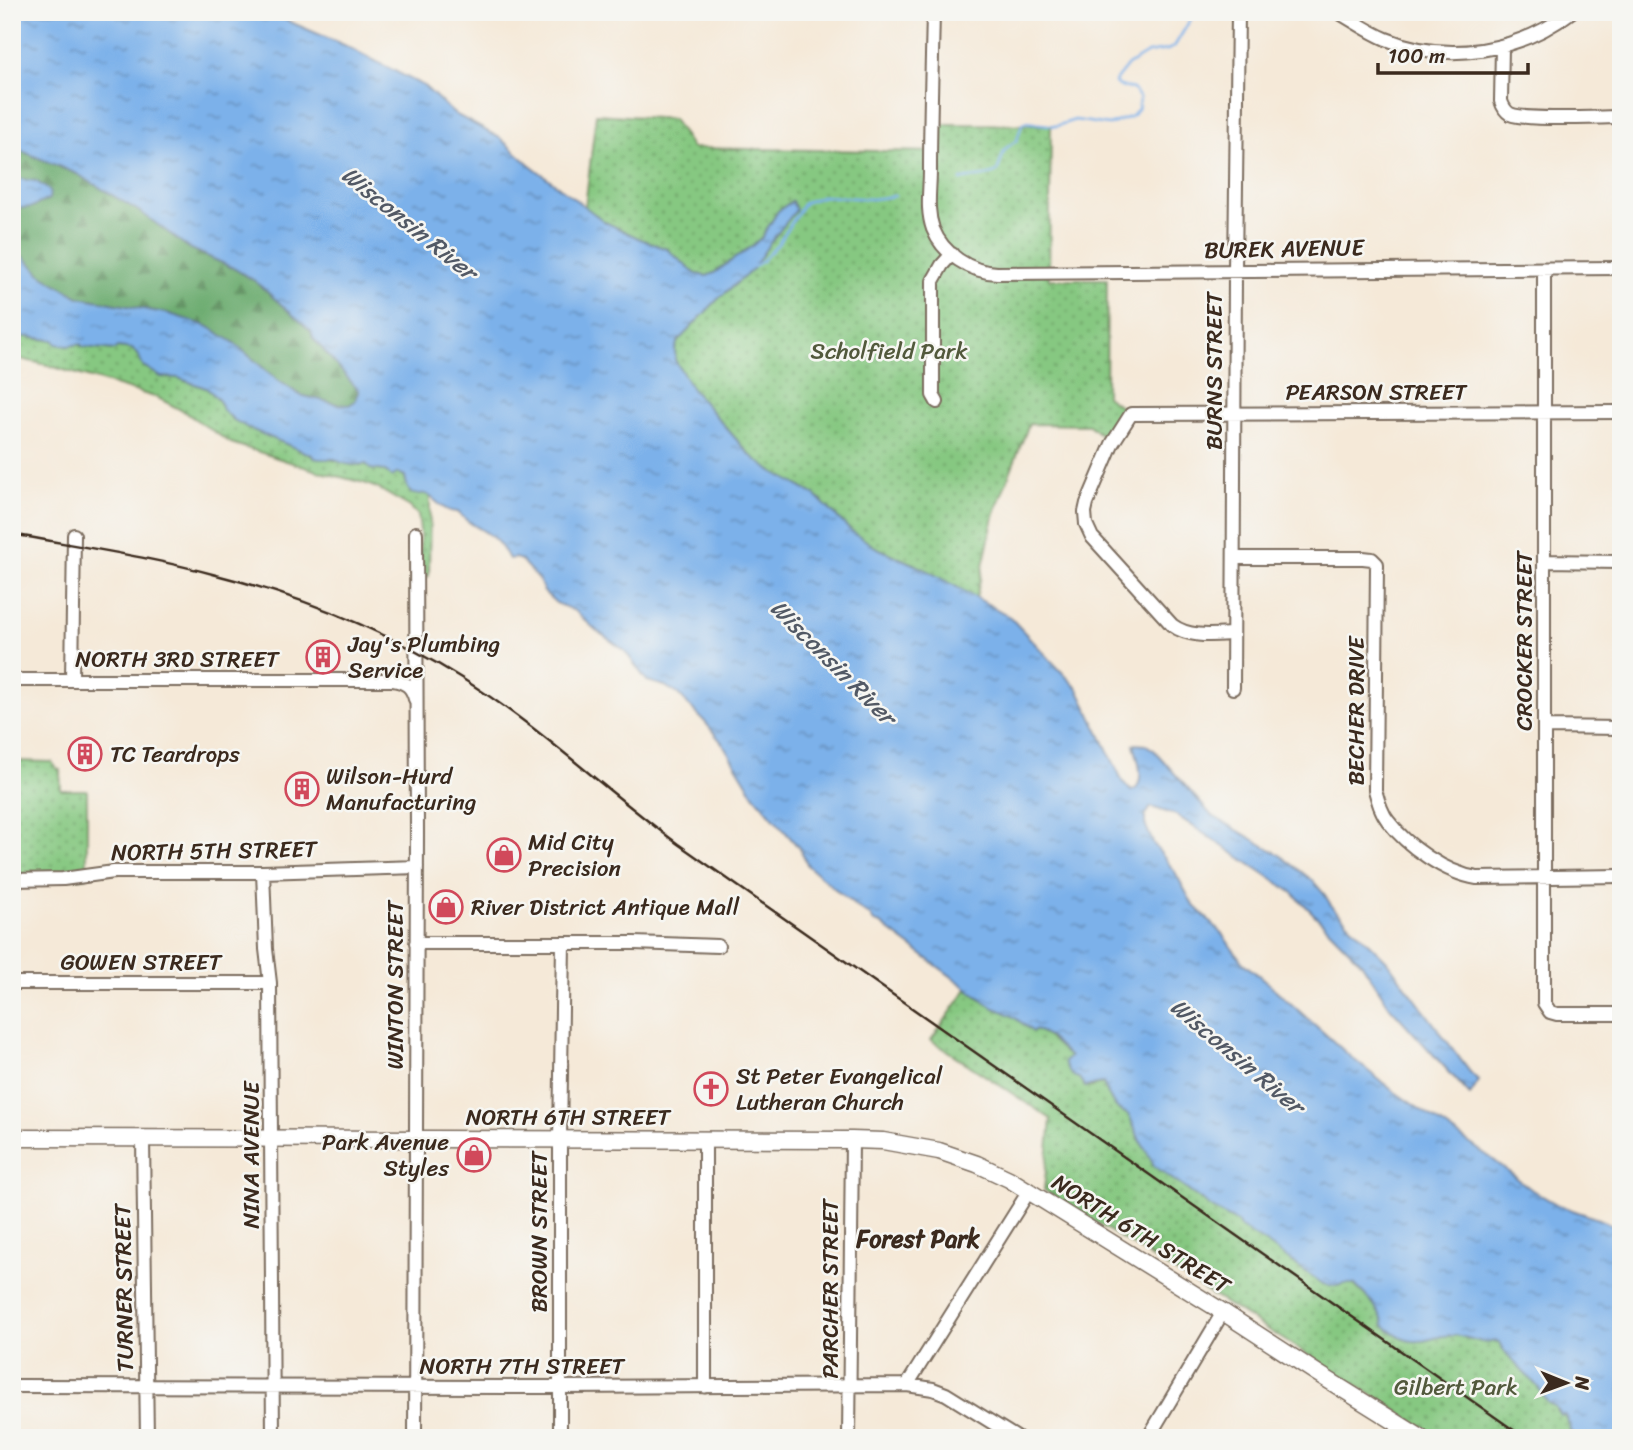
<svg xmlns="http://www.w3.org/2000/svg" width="1633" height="1450" viewBox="0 0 1633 1450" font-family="Sriracha,sans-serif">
  <defs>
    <pattern id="forest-firs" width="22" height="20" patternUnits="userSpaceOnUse" patternTransform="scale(1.75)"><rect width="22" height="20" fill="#6cac6f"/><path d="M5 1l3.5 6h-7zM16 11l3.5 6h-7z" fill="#5a8c5b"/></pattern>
    <pattern id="park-dots" width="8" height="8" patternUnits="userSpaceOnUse" patternTransform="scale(1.75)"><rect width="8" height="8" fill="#86c881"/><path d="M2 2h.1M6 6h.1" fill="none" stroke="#6fa369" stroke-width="1.8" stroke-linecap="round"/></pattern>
    <pattern id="water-ripples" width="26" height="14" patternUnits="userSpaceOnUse" patternTransform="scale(1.75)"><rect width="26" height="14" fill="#7cb1ea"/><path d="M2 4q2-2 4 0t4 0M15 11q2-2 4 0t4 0" fill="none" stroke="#6790bd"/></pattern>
  </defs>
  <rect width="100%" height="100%" fill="#f6f6f2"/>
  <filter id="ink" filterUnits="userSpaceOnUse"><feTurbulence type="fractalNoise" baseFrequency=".0143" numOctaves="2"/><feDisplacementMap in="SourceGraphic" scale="14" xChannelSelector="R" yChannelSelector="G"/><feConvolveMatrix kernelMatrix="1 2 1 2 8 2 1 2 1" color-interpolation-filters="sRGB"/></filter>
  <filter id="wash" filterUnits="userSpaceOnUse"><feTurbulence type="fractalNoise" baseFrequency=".00686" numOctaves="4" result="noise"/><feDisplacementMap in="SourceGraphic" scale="28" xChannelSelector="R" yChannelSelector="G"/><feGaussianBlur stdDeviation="1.57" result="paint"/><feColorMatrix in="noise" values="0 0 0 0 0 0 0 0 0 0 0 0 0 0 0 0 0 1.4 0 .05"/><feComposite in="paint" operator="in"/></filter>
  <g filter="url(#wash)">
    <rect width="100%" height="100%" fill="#f5e9d8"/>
    <path fill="url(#forest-firs)" stroke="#546b46" stroke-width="2" d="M12 147 77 174 142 213 189 248 233 268 255 281 311 331 313 338 357 387 359 391 355 401 349 406 337 404 300 395 276 379 233 342 170 314 79 297 43 276 23 256 12 255V209L32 207 49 199 36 181 12 178Z"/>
    <path fill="url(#park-dots)" stroke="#607950" stroke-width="2" d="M596 114 673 119 692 148 941 152 942 124 1051 125 1049 279H1107L1106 396 1131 414 1112 444 1089 425 1029 424 995 512 976 598 926 570 875 547 849 529 815 495 768 469 750 455 692 389 675 360V349L678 341 718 299 753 269 792 201 778 211 762 237 752 246 714 273 707 276 696 274 667 249 638 238 605 222 585 207Z
      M12 331 38 339 54 340 68 346 80 344 84 347 115 350 118 347 132 349 161 377 178 378 206 388 212 393 220 402 224 410 233 420 319 459C337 457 348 468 366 464L377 470 385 471 390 475 397 473 405 476 406 482 415 494 423 493 430 496 429 576 420 577V531L418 515 410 507 377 488 364 483 317 471 231 443 183 411 158 398 47 365 12 357Z
      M12 761 52 762 57 769 60 770 61 790H87V877L12 880Z
      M967 989 994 1008 1005 1011 1019 1020 1029 1029 1033 1031H1039L1049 1038 1070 1057 1079 1078 1085 1087H1093L1103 1083 1112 1102 1118 1109 1129 1115 1140 1141 1146 1150 1154 1166 1221 1214 1237 1222 1241 1228 1266 1243 1323 1284 1336 1286 1343 1284H1353L1372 1302 1383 1320 1384 1325C1400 1339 1409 1345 1431 1339 1439 1337 1445 1334 1453 1336L1456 1335 1486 1343 1495 1341 1499 1342 1506 1354 1537 1386 1548 1403 1555 1406 1557 1411 1563 1413 1570 1426 1574 1438H1441L1044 1190 1051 1119 931 1040Z"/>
    <path fill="url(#water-ripples)" stroke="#5c6e84" stroke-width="2" d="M12 12H267L344 45 424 86 453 113 500 138 529 164 605 222 638 238 667 249 696 274 707 276 714 273 752 246 762 237 778 211 792 201 796 210 769 244 753 269 718 299 678 341 675 349V360L692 389 750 455 768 469 815 495 849 529 875 547 926 570 1009 616 1078 689 1123 782 1131 791 1136 789C1145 776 1137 758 1134 744L1146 745 1154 750 1211 815 1280 855 1313 881 1325 895 1332 907 1387 961 1470 1072 1479 1081 1470 1095 1390 1007 1361 962 1293 893 1176 815 1151 807 1145 816V824L1153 843 1175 872 1193 905 1219 930 1243 963 1261 977 1352 1058 1392 1090 1491 1158 1532 1190 1558 1205 1598 1219 1621 1229V1438H1574L1569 1428 1570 1426 1564 1414 1560 1415 1555 1406 1548 1403 1537 1386 1506 1354 1499 1342 1495 1341 1486 1343 1456 1335 1453 1336C1446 1334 1439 1337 1431 1339 1409 1345 1400 1339 1384 1325L1383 1320 1372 1302 1354 1284H1343L1336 1286 1323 1284 1266 1243 1241 1228 1237 1222 1221 1214 1154 1166 1146 1150 1140 1141 1129 1115 1118 1109 1112 1102 1103 1083 1085 1087 1079 1078C1070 1076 1068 1071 1064 1062L1070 1057C1062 1050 1048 1033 1038 1031 1029 1029 1036 1035 1028 1028 1017 1019 1008 1012 994 1008L890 931 881 924 874 922 870 916 854 905 808 866 800 849 754 795 723 744 706 723 678 694 665 686 647 681 624 650 597 631 575 611 556 603 544 592 539 580 521 560 515 558 509 559C504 550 499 542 491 536 478 526 469 525 458 512 446 513 438 502 428 495 422 491 417 497 411 493 407 489 406 481 405 476L398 473 392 477 385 471 370 469 366 464C355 465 344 466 335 459H319L314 458 312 455 248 428 234 420 223 410 220 402 212 393 206 388 178 378 161 377 142 365 139 356 132 349 118 347 115 350 84 347 80 344 68 346 56 344 54 340C41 339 30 337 17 336L12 331 13 254 23 256 43 276 79 297 170 314 207 326 233 342 276 379 300 395 337 404 349 405 355 401 359 391 313 338 311 331 255 281 233 268 189 248 142 213 77 174 12 147Z
      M12 178 36 181 50 191 49 199 32 207 12 209Z"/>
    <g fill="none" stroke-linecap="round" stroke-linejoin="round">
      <path stroke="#7cb1ea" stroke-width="2.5" d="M961 180C973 176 987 178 997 172L1005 149 1017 140 1022 124 1026 122 1056 126 1075 120 1109 125 1132 116 1138 109 1140 98 1133 89 1119 86 1115 83 1116 80 1128 65 1148 53 1167 50 1174 47 1195 12
        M754 267 762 261 778 244 804 203 823 196 872 199 895 196"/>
    </g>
  </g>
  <g filter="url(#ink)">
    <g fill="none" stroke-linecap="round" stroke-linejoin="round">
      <defs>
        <path id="minor" d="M933 12C932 65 930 117 930 170 930 191 926 209 933 229 943 254 970 272 997 273L1621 268
          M1338 12C1354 21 1369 32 1386 39 1447 64 1519 52 1571 12
          M1502 47 1501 101C1503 107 1505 111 1510 114 1525 121 1600 117 1621 117
          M1544 269V1003L1550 1012 1557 1014H1621
          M937 402 933 395V281L942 265 952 254
          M1234 558H1363L1372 559 1377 564 1375 790C1378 801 1381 812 1388 821 1407 846 1445 873 1477 878L1621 876
          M1544 561 1621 562
          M1233 634C1213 635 1189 638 1172 625L1092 537 1086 524 1085 512 1087 503 1112 444 1131 414 1621 412
          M72 679 74 535
          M12 680H393C406 682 412 687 415 699
          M1233 688 1235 271 1238 12
          M1545 727 1621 728
          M263 872 266 949 270 983 273 1438
          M12 880 63 879 114 872H263L417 867
          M416 943H634L718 946
          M12 983H270
          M143 1139 147 1438
          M705 1139V1387
          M907 1385 1029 1191
          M12 1386 560 1387 907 1385 933 1389 946 1394 1017 1438
          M415 1438 417 832 416 533
          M560 1438V1140L563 943
          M849 1438 852 1140
          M1148 1438 1223 1312
          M1393 1438 1401 1424"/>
        <path id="major" d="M12 1138 852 1140 883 1141 939 1151 977 1164 1009 1179 1223 1312 1317 1373 1421 1438"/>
      </defs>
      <use href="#minor" stroke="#7c6d5f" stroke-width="16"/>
      <use href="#major" stroke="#7c6d5f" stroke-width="19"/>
      <use href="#minor" stroke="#fff" stroke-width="12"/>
      <use href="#major" stroke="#fff" stroke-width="16"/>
      <path stroke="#3b2a1e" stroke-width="2.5" d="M12 534C82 547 152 557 220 576 306 598 388 632 463 679 540 727 605 790 678 844L1525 1438"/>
    </g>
  </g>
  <defs>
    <symbol id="building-ring" viewBox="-11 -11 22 22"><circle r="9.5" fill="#f6f6f2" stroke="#d1495b" stroke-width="1.5"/><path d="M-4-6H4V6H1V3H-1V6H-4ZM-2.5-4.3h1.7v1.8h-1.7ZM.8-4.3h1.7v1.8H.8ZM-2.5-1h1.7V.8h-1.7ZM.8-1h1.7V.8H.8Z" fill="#d1495b"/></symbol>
    <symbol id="shop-ring" viewBox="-11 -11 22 22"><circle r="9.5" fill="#f6f6f2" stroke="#d1495b" stroke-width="1.5"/><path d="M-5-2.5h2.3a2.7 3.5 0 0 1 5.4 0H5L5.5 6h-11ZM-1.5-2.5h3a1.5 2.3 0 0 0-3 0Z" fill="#d1495b"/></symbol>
    <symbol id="church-ring" viewBox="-11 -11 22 22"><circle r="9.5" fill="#f6f6f2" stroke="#d1495b" stroke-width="1.5"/><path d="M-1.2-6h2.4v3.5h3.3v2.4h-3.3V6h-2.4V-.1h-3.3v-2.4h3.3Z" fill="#d1495b"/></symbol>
  </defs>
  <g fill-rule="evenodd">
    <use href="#building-ring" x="304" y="638" width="38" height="38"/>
    <use href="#building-ring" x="66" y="735" width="38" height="38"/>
    <use href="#building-ring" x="283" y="770" width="38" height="38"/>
    <use href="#shop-ring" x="485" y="836" width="38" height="38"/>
    <use href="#shop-ring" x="427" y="888" width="38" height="38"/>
    <use href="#church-ring" x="692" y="1070" width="38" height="38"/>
    <use href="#shop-ring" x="455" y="1136" width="38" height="38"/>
  </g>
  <g text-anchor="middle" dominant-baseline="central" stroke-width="5" stroke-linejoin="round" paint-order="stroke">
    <g font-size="23" fill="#3b2a1e" stroke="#f6f6f2">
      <text transform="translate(1284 249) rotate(-1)">BUREK AVENUE</text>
      <text transform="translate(1214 371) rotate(-90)">BURNS STREET</text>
      <text x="1376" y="392">PEARSON STREET</text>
      <text transform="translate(1524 641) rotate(-90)">CROCKER STREET</text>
      <text x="177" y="659">NORTH 3RD STREET</text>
      <text transform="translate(1356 711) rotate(-90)">BECHER DRIVE</text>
      <text transform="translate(214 851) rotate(-1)">NORTH 5TH STREET</text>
      <text x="141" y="962">GOWEN STREET</text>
      <text transform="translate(395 985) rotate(-90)">WINTON STREET</text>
      <text x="568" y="1117">NORTH 6TH STREET</text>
      <text transform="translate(251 1155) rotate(-90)">NINA AVENUE</text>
      <text transform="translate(539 1232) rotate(-90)">BROWN STREET</text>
      <text transform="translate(1141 1234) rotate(32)">NORTH 6TH STREET</text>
      <text transform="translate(124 1288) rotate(-91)">TURNER STREET</text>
      <text transform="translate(830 1289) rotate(-90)">PARCHER STREET</text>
      <text x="522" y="1366">NORTH 7TH STREET</text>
    </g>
    <g font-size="23" fill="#52593c" stroke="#f6f6f2">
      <text x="889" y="351">Scholfield Park</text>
      <text x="1456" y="1387">Gilbert Park</text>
    </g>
    <g font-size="23" fill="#3b2a1e" stroke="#f6f6f2" text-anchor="start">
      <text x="348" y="644">Jay's Plumbing<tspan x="348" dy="26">Service</tspan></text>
      <text x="110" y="754">TC Teardrops</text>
      <text x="326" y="776">Wilson-Hurd<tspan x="326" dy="26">Manufacturing</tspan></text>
      <text x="528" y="842">Mid City<tspan x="528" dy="26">Precision</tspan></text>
      <text x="471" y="907">River District Antique Mall</text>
      <text x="736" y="1076">St Peter Evangelical<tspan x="736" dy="26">Lutheran Church</tspan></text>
      <text x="449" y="1142" text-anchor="end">Park Avenue<tspan x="449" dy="26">Styles</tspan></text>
    </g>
    <g font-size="24" font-style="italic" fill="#525965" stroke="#f6f6f2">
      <text transform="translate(409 223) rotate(39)">Wisconsin River</text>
      <text transform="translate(833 662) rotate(45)">Wisconsin River</text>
      <text transform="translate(1237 1056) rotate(40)">Wisconsin River</text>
    </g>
    <g font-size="24" font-weight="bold" fill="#3b2a1e" stroke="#f6f6f2">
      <text x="918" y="1239">Forest Park</text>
    </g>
  </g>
  <rect width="1633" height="1450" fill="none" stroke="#f6f6f2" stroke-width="42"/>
  <g transform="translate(1566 1383) rotate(91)" stroke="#f6f6f2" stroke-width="5" paint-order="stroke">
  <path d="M0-5L12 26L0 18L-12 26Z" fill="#3b2a1e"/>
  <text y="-10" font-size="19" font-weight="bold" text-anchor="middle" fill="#3b2a1e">N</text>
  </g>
  <path d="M1378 63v10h150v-10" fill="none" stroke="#3b2a1e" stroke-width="3.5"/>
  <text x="1388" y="63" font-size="21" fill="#3b2a1e" stroke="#f6f6f2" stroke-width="5" paint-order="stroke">100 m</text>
</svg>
